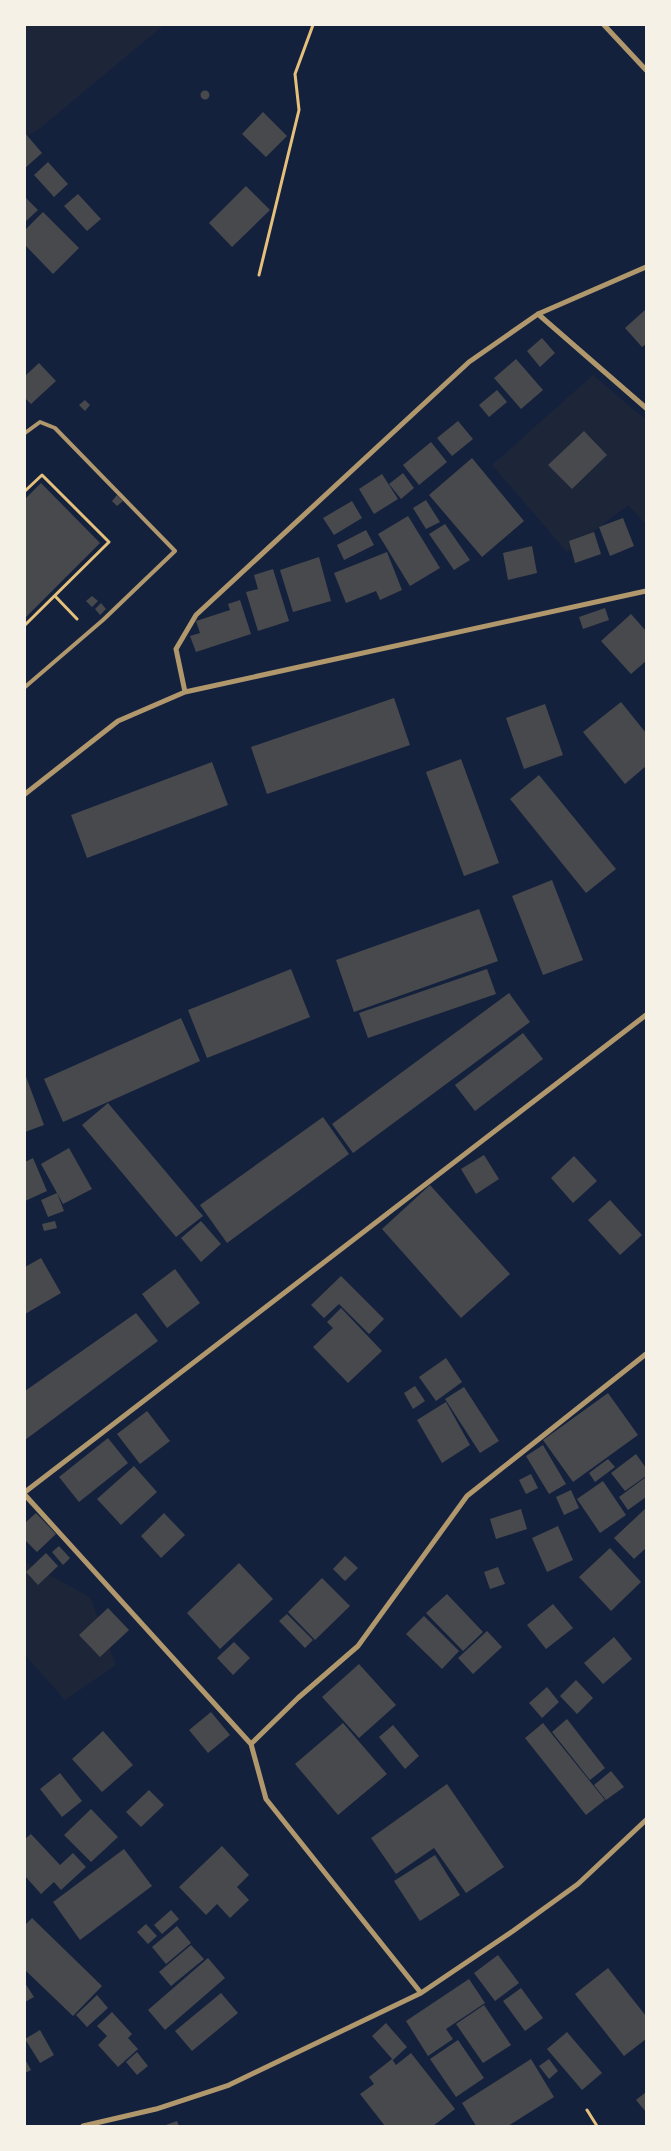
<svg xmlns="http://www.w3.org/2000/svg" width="671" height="2151" viewBox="0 0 671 2151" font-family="Manrope,sans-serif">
  <rect width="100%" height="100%" fill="#14213d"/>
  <path fill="#1d2539" d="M25 25H164L38 130 25 137Z
    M593 375 646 420V525L628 505 567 552 492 465Z
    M25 1562 90 1597 116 1665 65 1700 25 1655Z"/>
  <path fill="#48494c" d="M200.5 95a4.5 4.5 0 1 1 9 0a4.5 4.5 0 1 1-9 0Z
    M263 112 287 136 266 157 242 134Z
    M25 133 42 153 25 168Z
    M48 162 68 184 54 197 34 175Z
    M246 186 270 210 232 247 209 223Z
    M78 194 101 219 87 231 64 206Z
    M25 197 38 210 25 222Z
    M43 212 79 248 53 274 25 245V230Z
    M646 309V344L642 347 625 328Z
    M542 338 555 353 540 367 527 351Z
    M516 359 543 390 521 409 494 378Z
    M39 363 56 381 31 404 25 398V376Z
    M497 390 507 402 489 417 479 405Z
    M85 400 90 405 85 411 79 405Z
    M458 421 473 439 452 456 437 438Z
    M584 431 607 455 572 489 548 465Z
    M431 442 447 462 419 485 403 465Z
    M472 458 524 521 482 557 429 495Z
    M403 473 414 488 401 499 389 484Z
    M382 474 398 499 374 514 359 489Z
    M41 483 100 543 25 618V499Z
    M117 495 123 501 117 506 112 501Z
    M426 500 440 522 426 529 413 508Z
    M352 501 362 518 334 535 323 518Z
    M408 516 440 568 410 586 378 534Z
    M623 518 634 546 610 556 599 527Z
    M445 524 470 560 454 570 429 534Z
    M366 530 374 545 344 560 337 545Z
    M594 532 601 554 575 563 569 541Z
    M532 546 537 573 508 580 503 553Z
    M387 552 402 590 380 600 376 591 346 603 334 573Z
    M319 557 331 601 293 612 280 570Z
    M273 569 289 621 258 631 246 592 258 589 254 575Z
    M92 596 98 601 92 607 86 601Z
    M240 600 251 634 196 652 190 636 200 633 196 621 230 610 228 604Z
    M101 603 106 609 100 615 95 609Z
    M605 608 609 620 583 629 579 617Z
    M631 614 646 631V661L631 674 601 641Z
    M394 698 410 745 267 794 251 747Z
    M621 702 646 733V766L625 784 583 732Z
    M545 704 563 755 524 769 506 718Z
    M461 759 499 863 464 876 426 772Z
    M212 762 228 805 87 858 71 815Z
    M539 775 616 869 586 893 510 799Z
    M552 880 583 960 543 975 512 896Z
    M479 909 498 961 354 1012 336 960Z
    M291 969 310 1017 207 1058 188 1010Z
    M487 969 496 994 368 1038 359 1013Z
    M509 993 530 1022 353 1153 332 1124Z
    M181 1018 200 1061 63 1122 44 1079Z
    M523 1033 543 1059 475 1111 455 1085Z
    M25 1074 44 1125 25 1132Z
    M108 1103 203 1216 176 1237 82 1125Z
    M323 1117 349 1154 227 1243 200 1205Z
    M69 1148 92 1189 63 1204 41 1164Z
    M484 1155 499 1179 476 1194 461 1169Z
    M574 1156 597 1181 573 1203 551 1178Z
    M33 1158 47 1191 25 1201V1162Z
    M430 1185 510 1274 461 1318 382 1229Z
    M57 1193 64 1211 48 1217 41 1200Z
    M610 1200 642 1235 620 1255 588 1220Z
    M55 1221 57 1228 44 1231 42 1224Z
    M201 1221 221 1244 201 1262 181 1238Z
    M41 1258 61 1293 25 1314V1267Z
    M175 1269 200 1303 167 1328 142 1294Z
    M341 1276 384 1319 369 1334 339 1304 324 1318 311 1305Z
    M341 1308 382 1351 348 1383 313 1347 333 1328 327 1322Z
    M136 1313 158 1341 25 1440V1391Z
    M446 1358 462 1382 436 1401 419 1377Z
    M415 1386 425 1401 413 1409 404 1393Z
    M464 1387 499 1441 480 1453 445 1399Z
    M608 1393 638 1435 573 1482 543 1440Z
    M446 1402 470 1445 442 1463 417 1420Z
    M147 1411 170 1441 140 1464 117 1434Z
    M108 1438 128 1463 79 1502 59 1477Z
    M543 1445 566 1484 549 1494 526 1456Z
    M636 1454 646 1468V1476L625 1491 611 1473Z
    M608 1459 615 1467 595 1482 589 1473Z
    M134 1466 157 1492 121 1525 97 1499Z
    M531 1474 538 1488 526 1494 519 1480Z
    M646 1477V1497L628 1510 619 1497Z
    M603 1481 626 1515 600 1533 577 1499Z
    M571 1490 579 1508 564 1515 556 1497Z
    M646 1508V1548L634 1559 614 1538Z
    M521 1509 527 1529 496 1539 490 1519Z
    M36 1513 56 1534 37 1552 25 1540V1523Z
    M164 1513 185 1535 161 1558 141 1536Z
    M558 1526 573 1560 547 1572 532 1538Z
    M59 1546 70 1558 63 1565 52 1552Z
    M610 1548 641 1582 611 1611 579 1577Z
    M46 1553 58 1566 38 1585 26 1572Z
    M345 1556 358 1568 345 1581 333 1569Z
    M239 1563 273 1599 220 1649 187 1613Z
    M498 1567 505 1584 490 1589 484 1572Z
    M322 1578 350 1606 315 1640 288 1612Z
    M447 1594 483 1632 463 1651 426 1613Z
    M553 1604 573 1628 546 1649 527 1625Z
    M108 1608 129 1630 100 1657 79 1635Z
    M287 1614 313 1640 305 1648 279 1621Z
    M424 1616 459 1651 442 1669 406 1634Z
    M487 1631 502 1647 473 1674 458 1658Z
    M614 1637 632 1659 603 1684 584 1663Z
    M234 1642 250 1658 233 1675 217 1658Z
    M359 1664 396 1705 359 1738 322 1697Z
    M576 1680 593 1698 577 1714 560 1696Z
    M547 1687 559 1702 542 1718 529 1703Z
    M211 1712 230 1735 208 1753 189 1730Z
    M567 1719 605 1768 590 1780 552 1732Z
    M343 1723 387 1774 338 1815 295 1764Z
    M543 1723 605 1800 586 1815 525 1738Z
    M393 1725 419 1756 405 1769 379 1737Z
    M103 1731 133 1765 102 1792 72 1759Z
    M611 1771 624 1787 606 1800 594 1785Z
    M60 1773 82 1801 62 1817 40 1789Z
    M447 1784 504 1867 466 1893 434 1848 396 1874 371 1838Z
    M149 1790 164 1805 141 1827 126 1812Z
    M91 1809 118 1837 91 1862 64 1835Z
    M31 1834 60 1865 73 1853 86 1867 61 1890 54 1882 41 1894 25 1876V1839Z
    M222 1846 249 1875 237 1887 249 1900 230 1918 217 1904 206 1915 179 1887Z
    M124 1849 152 1886 80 1940 53 1902Z
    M435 1855 460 1895 420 1921 394 1881Z
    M171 1910 179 1919 162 1934 154 1925Z
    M32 1918 102 1986 73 2016 25 1970V1925Z
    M146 1924 157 1936 148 1944 137 1932Z
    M177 1926 191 1943 166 1964 152 1947Z
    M191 1945 204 1959 171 1986 159 1972Z
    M498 1955 519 1983 495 2001 474 1973Z
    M208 1958 225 1978 165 2030 148 2010Z
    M608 1968 646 2016V2039L624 2056 575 1994Z
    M469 1979 485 2003 446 2029 453 2039 428 2056 406 2021Z
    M25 1983 34 1997 25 2002Z
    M521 1988 543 2018 525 2031 503 2001Z
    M221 1993 238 2013 192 2051 175 2031Z
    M97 1995 108 2008 87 2027 76 2015Z
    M484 2005 511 2045 483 2063 456 2024Z
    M112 2012 132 2034 128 2038 138 2049 118 2067 98 2045 107 2036 97 2026Z
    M386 2023 407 2047 393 2060 372 2036Z
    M40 2030 54 2055 40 2063 25 2039Z
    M567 2032 602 2073 582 2090 547 2049Z
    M458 2040 484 2078 456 2097 430 2059Z
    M137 2052 148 2066 137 2075 126 2062Z
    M411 2053 455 2109 433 2126H385L360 2094 374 2084 369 2077 392 2059 396 2065Z
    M25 2059 31 2070 25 2073Z
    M531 2059 554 2097 508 2126H476L462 2103Z
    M549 2059 558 2071 549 2079 539 2066Z
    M646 2092V2112L636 2100Z
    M177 2121 179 2126H163Z"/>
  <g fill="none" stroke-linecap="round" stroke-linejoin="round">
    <path stroke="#e5c07b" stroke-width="3" d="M259 275 299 110 295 74 313 25
      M25 491 42 475 109 542 25 625
      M55 596 77 619
      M587 2110 597 2126"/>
    <path stroke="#b1986c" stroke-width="4" d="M25 433 40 422 55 428 175 551 103 620 25 687"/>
    <path stroke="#b1986c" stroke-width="5" d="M604 25 646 70
      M538 314 646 408
      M185 692 176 649 196 615 469 362 538 314 646 267
      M25 794 118 721 185 692 646 591
      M25 1492 646 1015
      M25 1495 251 1744 266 1799 421 1993
      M251 1744 298 1698 358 1646 467 1496 646 1354
      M83 2126 156 2109 229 2085 421 1993 513 1931 578 1884 646 1820"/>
  </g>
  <rect width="671" height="2151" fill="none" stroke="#f6f1e7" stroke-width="52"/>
</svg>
